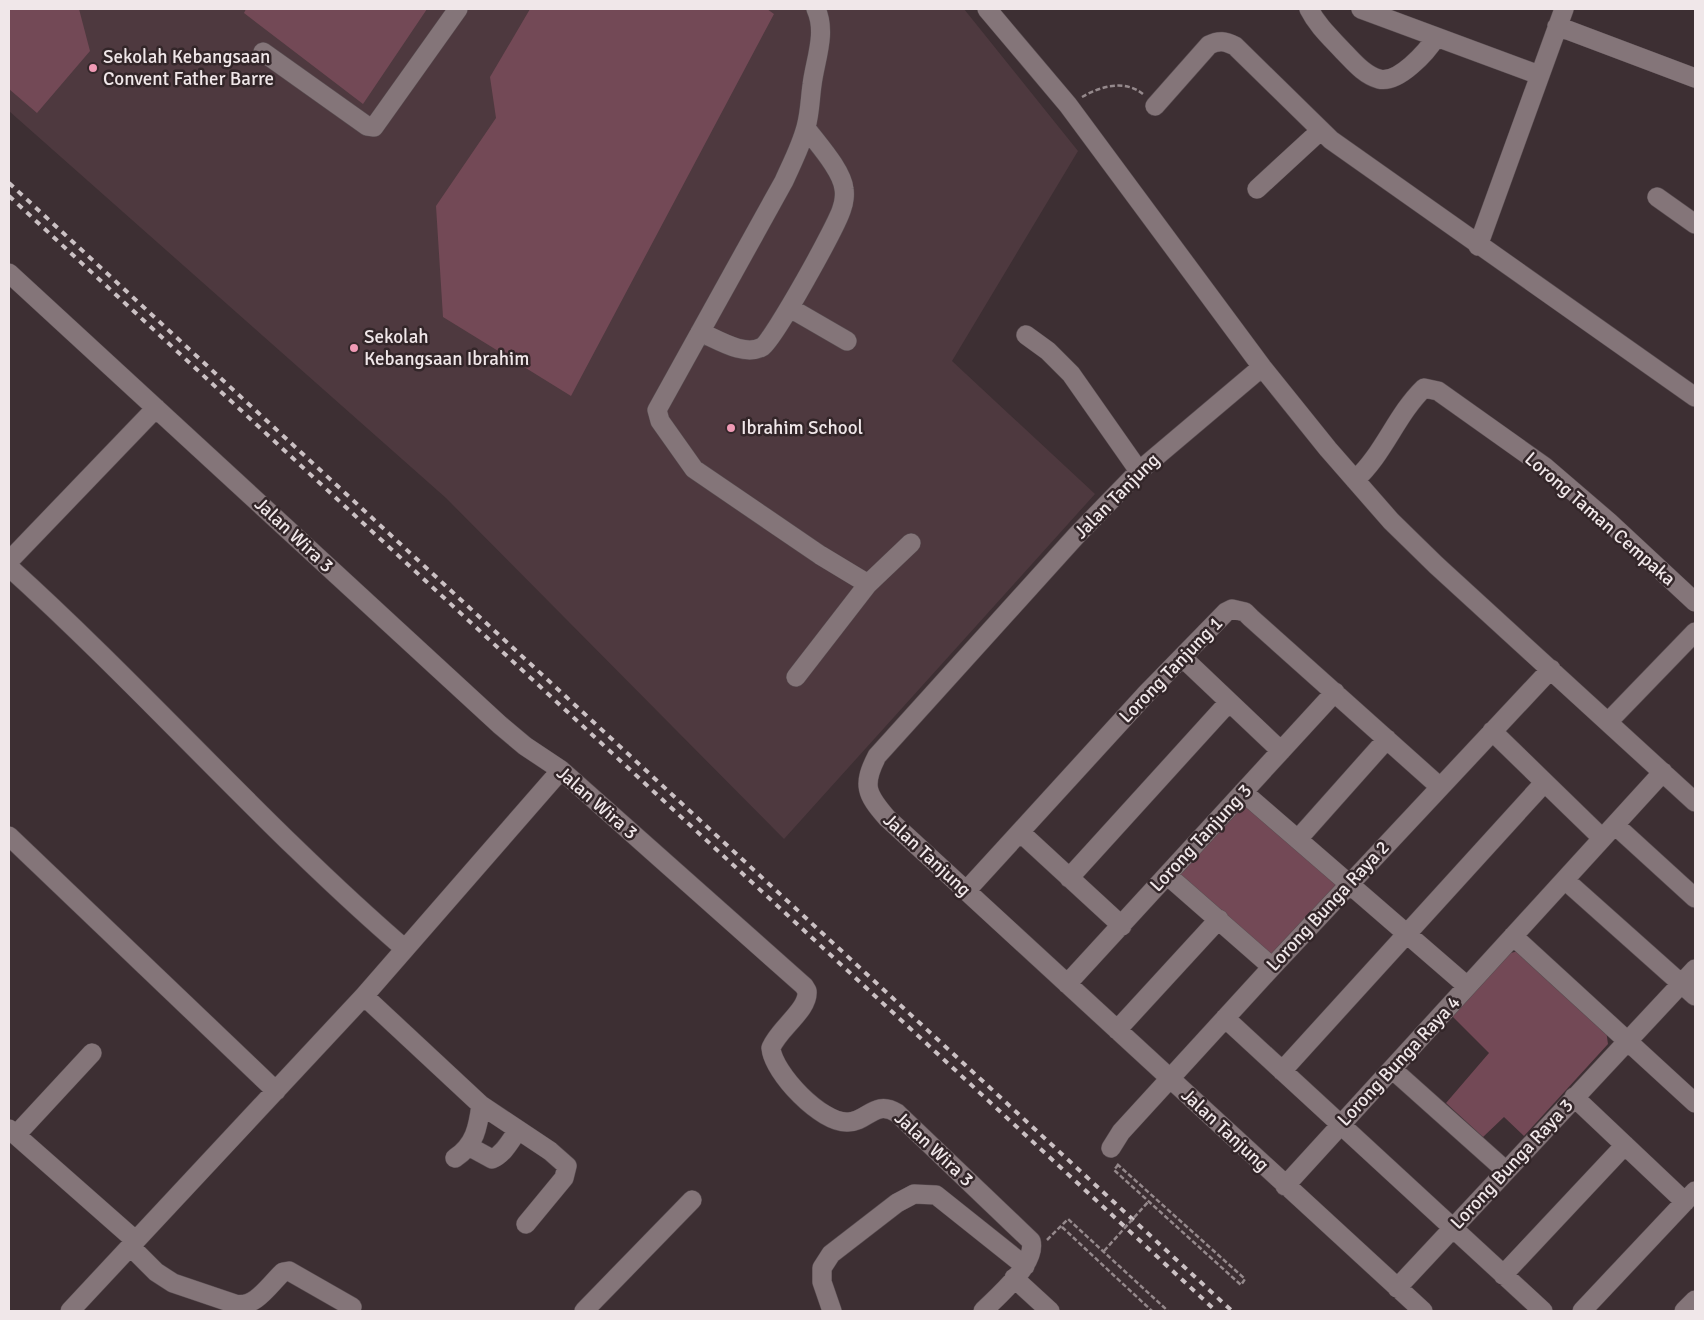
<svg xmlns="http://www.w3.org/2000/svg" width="1704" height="1320" viewBox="0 0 1704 1320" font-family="Signika,sans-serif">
  <rect width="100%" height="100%" fill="#3d2f33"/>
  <path fill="#4e393f" d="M9 9H964L1078 151 952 361 1095 494 784 839 446 498 9 111Z"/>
  <path fill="#734956" d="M9 9H79L90 51 37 113 9 89Z
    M246 9H427L363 104 244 13Z
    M530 9H767L774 14 571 396 443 317 436 206 496 118 490 77Z
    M1246 802 1339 885 1271 958 1178 877Z
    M1518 951 1606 1030 1608 1044 1524 1136 1504 1117 1483 1137 1446 1103 1489 1053 1451 1015 1507 954Z"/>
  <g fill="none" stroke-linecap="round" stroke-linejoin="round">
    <defs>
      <path id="minor" d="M816 9C827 33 815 60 812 85 810 99 810 113 806 127 801 146 792 163 784 181L657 410 660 421 694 469 820 555 868 584
        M987 9 1068 105 1262 367 1328 449 1391 521 1436 565 1695 802
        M1309 9C1317 25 1330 37 1343 51 1353 61 1364 75 1379 79 1398 84 1427 52 1436 37
        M1361 9 1539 75
        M1557 26 1695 78
        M263 52 367 126 374 127 458 9
        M1155 106 1209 45C1219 40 1225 41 1235 46L1331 140 1695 397
        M1257 189 1320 131
        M1657 197 1695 224
        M1478 246 1564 9
        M9 273 500 725 525 746 561 770 804 986 807 991C809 1010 778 1029 771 1048 773 1073 822 1124 848 1122 867 1122 875 1099 897 1113L1031 1241C1037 1263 998 1296 983 1311
        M790 308 847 341
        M700 332C717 339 744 357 762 347 773 341 838 224 842 208 844 203 845 194 844 189 842 170 817 143 806 128
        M1026 335 1048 351 1071 374 1139 471
        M1262 367 1139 471 1076 536 877 756C862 785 866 794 887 818L1423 1311
        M1355 480C1384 454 1396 415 1424 388L1438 391 1545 467 1609 522 1695 602
        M9 561 156 408
        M9 567C145 690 266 829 405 949
        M1182 657 1281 751
        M796 677 868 584 911 543
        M1608 722 1695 632
        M1492 731 1602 838
        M1243 792 1467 986
        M1615 825 1695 898
        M1020 832 1122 926
        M9 836 276 1091
        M1298 839 1387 739
        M1167 875 1272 967
        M1069 878 1229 702
        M1565 880 1695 996
        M966 891 1146 694 1226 612 1232 609 1245 612 1251 618 1440 787
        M1513 936 1695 1103
        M1067 984 1335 692
        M364 996 481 1105 550 1151 567 1166 564 1178 526 1224
        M1225 1018 1543 1311
        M1117 1030 1219 919
        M1392 1069 1505 1170
        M1282 1071 1544 783
        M1574 1097 1685 1202
        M9 1129 136 1241
        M16 1135 92 1053
        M470 1147 492 1159C504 1154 511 1140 518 1130
        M1111 1148 1121 1132 1272 967 1551 669
        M455 1158C475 1145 478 1127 481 1105
        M1285 1186 1663 772
        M131 1247 156 1272 173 1283 235 1304C255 1309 270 1284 283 1272L289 1271 352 1307
        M1503 1275 1625 1145
        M1014 1278 1050 1311
        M1397 1288 1695 969
        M70 1311 364 996 561 770
        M584 1311 692 1200
        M832 1311 822 1282V1268L831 1254 897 1203 914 1194 936 1195 1025 1266
        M1582 1311 1695 1191
        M1684 1311 1695 1300"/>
    </defs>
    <use href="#minor" stroke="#594d51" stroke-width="20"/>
    <path stroke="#95898c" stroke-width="2.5" stroke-dasharray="5 2.5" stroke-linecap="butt" d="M1082 97C1101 86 1126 79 1144 95
      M1117 1164 1245 1279 1241 1285 1114 1170 1118 1165
      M1062 1227 1152 1311
      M1047 1240 1068 1219 1168 1311"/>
    <use href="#minor" stroke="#847579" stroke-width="19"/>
    <path stroke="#cbc1c4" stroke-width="4" stroke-dasharray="6 6" stroke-linecap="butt" d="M9 183 1232 1311
      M9 196 1216 1311"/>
    <path stroke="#95898c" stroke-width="2.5" stroke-dasharray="5 2.5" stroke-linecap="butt" d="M1104 1251 1148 1202"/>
  </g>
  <g fill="#f09ab5" stroke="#332629" stroke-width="2">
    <circle cx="93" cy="68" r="5"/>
    <circle cx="354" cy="348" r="5"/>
    <circle cx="731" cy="428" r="5"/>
  </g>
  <g text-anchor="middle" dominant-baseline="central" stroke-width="5" stroke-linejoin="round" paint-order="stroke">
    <g font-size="19" fill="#f0e7e9" stroke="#332629" text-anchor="start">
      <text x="103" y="57">Sekolah Kebangsaan<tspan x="103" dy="22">Convent Father Barre</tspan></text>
      <text x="364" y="337">Sekolah<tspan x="364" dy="22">Kebangsaan Ibrahim</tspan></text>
      <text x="741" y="428">Ibrahim School</text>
    </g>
    <g font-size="19" fill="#f0e7e9" stroke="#332629">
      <text transform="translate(1117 496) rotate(-45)">Jalan Tanjung</text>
      <text transform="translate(1600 519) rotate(41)">Lorong Taman Cempaka</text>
      <text transform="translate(294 535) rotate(43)">Jalan Wira 3</text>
      <text transform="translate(1171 670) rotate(-46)">Lorong Tanjung 1</text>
      <text transform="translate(597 803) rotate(41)">Jalan Wira 3</text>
      <text transform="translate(1201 838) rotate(-47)">Lorong Tanjung 3</text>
      <text transform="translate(927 855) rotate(43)">Jalan Tanjung</text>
      <text transform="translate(1328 906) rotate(-47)">Lorong Bunga Raya 2</text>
      <text transform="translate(1399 1061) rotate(-47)">Lorong Bunga Raya 4</text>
      <text transform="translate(1225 1130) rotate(43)">Jalan Tanjung</text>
      <text transform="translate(934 1149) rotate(43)">Jalan Wira 3</text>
      <text transform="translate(1512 1164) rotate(-47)">Lorong Bunga Raya 3</text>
    </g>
  </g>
  <rect width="1704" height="1320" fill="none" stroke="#f0e7e9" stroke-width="20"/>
</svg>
